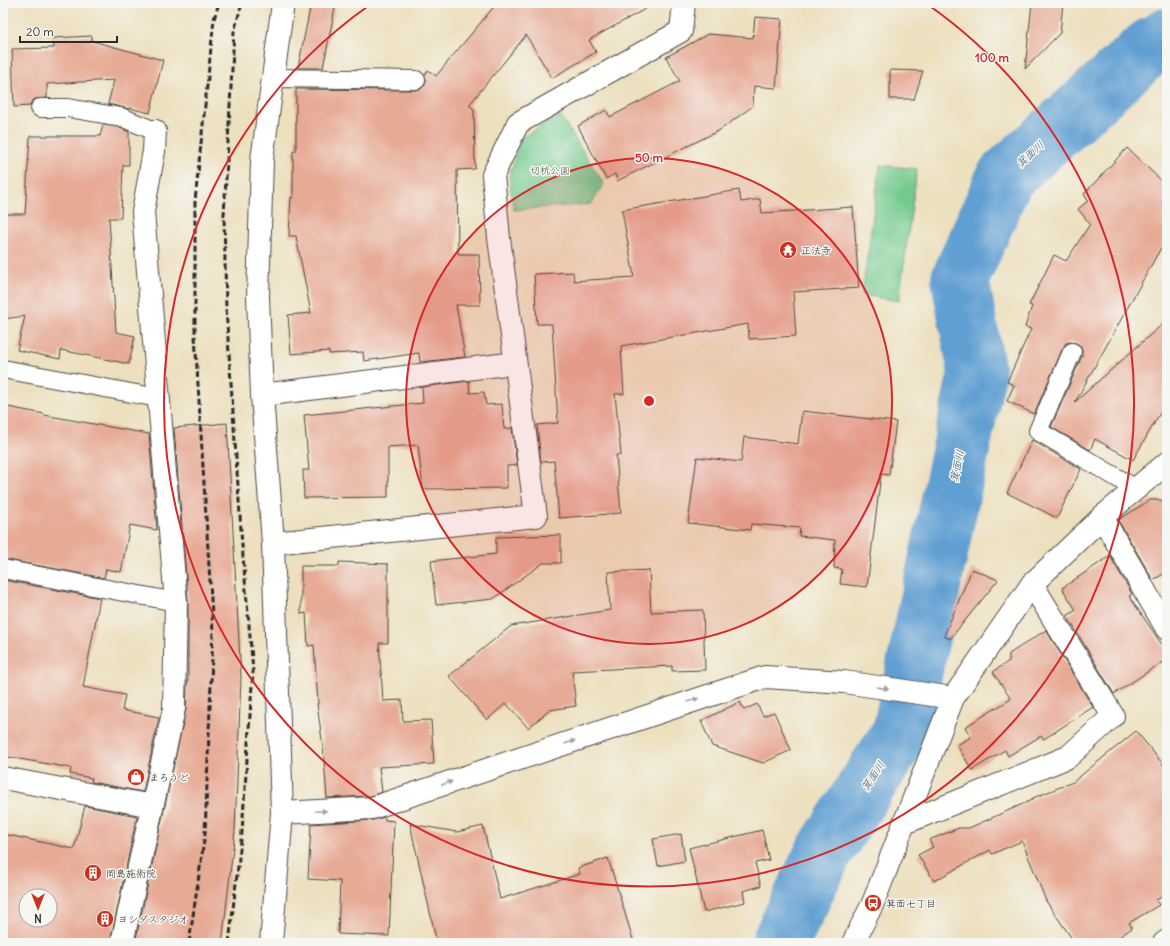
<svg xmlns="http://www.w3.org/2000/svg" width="1170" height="946" viewBox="0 0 1170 946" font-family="Delius,'Klee One',sans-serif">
  <rect width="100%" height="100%" fill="#f6f6f2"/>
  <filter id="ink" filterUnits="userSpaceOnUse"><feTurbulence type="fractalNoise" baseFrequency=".025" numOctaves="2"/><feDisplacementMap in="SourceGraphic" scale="8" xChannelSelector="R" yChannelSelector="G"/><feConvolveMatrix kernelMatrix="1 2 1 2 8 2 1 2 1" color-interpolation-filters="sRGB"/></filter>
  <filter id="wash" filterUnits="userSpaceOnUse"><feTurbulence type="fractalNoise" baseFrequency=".012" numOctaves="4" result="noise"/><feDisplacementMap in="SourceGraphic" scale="16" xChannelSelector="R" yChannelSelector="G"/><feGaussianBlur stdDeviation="0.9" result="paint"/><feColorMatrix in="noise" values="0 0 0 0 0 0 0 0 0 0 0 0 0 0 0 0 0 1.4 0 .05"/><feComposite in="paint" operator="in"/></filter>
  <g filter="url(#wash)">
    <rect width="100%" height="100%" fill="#ede0bf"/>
    <path fill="#73ca8f" stroke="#4f7a5d" d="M560 115 604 184 591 204 514 210 509 177 521 138Z
      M880 165 917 169 899 301 862 295Z"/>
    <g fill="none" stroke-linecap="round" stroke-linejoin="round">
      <path stroke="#609fd2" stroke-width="58" d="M780 943 823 854 901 732 977 373 960 279 1005 177 1149 48 1167 37"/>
    </g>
    <g id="blocks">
      <path fill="#e7aa95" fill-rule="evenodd" d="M311 3H336L323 68H298Z
        M497 3H656L589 40 596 52 552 78 526 35 469 105 474 109 475 169 457 170 458 254H479L480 305H456L465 357 420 362 419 353 364 361 363 352 329 354V351L291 354 288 315 311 313 296 236H289L291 197 293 198V151H296V89L416 90 421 89 425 85 426 80 425 75 428 70 436 76Z
        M1032 3H1063L1060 33 1025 69Z
        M755 17 782 19 776 88 754 86 753 106 720 130 617 181 615 174 606 179 578 126 606 110 610 117 680 81 666 57 708 34 753 38Z
        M92 36V41L163 60 150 113 129 108V109L108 104 114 80 47 84V98L35 99 31 102 30 106 14 107 12 49 54 48 53 38Z
        M890 70 923 71 914 99H890Z
        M103 125 118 127 129 132V165H123L121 218H109L116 332 135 336 129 364 61 350 60 359 17 350 25 316 3 319V214H25L30 136H100Z
        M1127 148 1167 186V237L1075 402 1167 320V401L1133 460 1095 439 1090 450 1051 427 1082 356V350L1081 346 1076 343 1070 342 1066 343 1063 348 1034 414 1007 401 1014 385 1007 382 1031 329 1025 327 1032 306 1029 305 1054 255 1066 261 1090 224 1078 209 1088 201 1084 194Z
        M739 190 741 202 760 199 762 213 853 207 859 288 793 292 796 336 749 339 748 324 621 346 624 394H615L621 455H616L621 513 559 518 554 461 541 462 537 425 558 423 552 324H537L534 274 573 272 574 281 634 277 622 210Z
        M469 381 470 393 484 392 486 405 502 404 504 429 512 428 517 465 507 466V488L423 489 418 445 388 447V497L304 498 303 470H309L304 415 423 403 422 387Z
        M3 406 44 414V415L149 434 157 530 130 525 121 572 106 569 104 578 3 559Z
        M802 411 896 422 889 475 881 474 867 587 840 584 842 569 834 568 835 540 799 536 800 528 751 524 750 530 688 523 697 457 741 462 744 437 798 444Z
        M227 423 241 678 235 831 222 943H135L186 709 187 686 188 679V601L174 428Z
        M1032 440 1081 469 1057 518 1007 493Z
        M1150 500H1161L1167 510V572L1153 580 1118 520Z
        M561 535V563H543L493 599 436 605 431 561 496 554V537Z
        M1110 556 1132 594 1129 596 1167 652V659L1114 694 1067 616 1076 610 1062 588Z
        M339 562 388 564V643H379L383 701 402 700 403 721 431 720 434 764 379 767 382 792 370 796 327 798 323 747 317 704H318L314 645 308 646 306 613 301 614V566H339Z
        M972 569 998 580 950 639 944 636Z
        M649 570 651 612 703 610 705 670 672 671V666L572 671 576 706 550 710 528 728 506 703 487 720 449 676 511 626 610 610 608 572Z
        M3 580 100 598 83 687 125 695 122 710 159 717 143 792 91 782 92 778 70 774 71 768 3 756Z
        M1046 630 1093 707 1044 739 1041 736 1008 756 1005 750 972 770 957 745 971 737 965 727 1011 699 993 672 1009 661V654Z
        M740 702 744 710 757 704 763 716 774 712 791 750 763 763 712 746 701 721Z
        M1136 731 1167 769V894L1156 900 1159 905 1129 923 1132 928 1110 943H1075L1046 901 1022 841 992 854 990 850 934 881 918 855 933 847 929 840 959 828H969L1034 799 1033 798 1073 782Z
        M85 806 137 816 110 943H29L3 937V834L74 849ZM26 896H50V920H26Z
        M384 817 385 820 394 821 389 936 338 934 340 881 308 879 311 824 373 820Z
        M410 824 457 832 483 826 500 899 580 874 578 868 608 858 634 943H437Z
        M762 830 769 860 755 863 761 886 743 891 745 902 704 912 689 848Z
        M681 834 685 861 658 866 653 839Z"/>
    </g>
  </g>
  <g filter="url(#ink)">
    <use href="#blocks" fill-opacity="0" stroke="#484641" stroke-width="1"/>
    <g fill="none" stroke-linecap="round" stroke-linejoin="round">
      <defs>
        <path id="service" d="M273 78 416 80
          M40 108H68L121 117 155 131
          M1072 352 1038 431 1136 489
          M3 369 158 398
          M3 569 176 602"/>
        <path id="minor" d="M262 395 515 363
          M1102 517 1167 629
          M273 543 536 516 499 238 493 175 518 123 681 31 684 3
          M3 778 152 806
          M282 813 372 808 765 677 844 682 953 698
          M904 823 1068 757 1113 716 1032 584
          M122 943 174 709 176 602 143 212 154 151 155 131
          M1164 943 1167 941"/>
        <path id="tertiary" d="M271 943 282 813 273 543 262 395 258 297 262 160 283 3
          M853 943 873 903 953 698 1032 584 1102 517 1167 463"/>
      </defs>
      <use href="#service" stroke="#484641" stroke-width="20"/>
      <use href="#minor" stroke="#484641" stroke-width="24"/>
      <use href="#tertiary" stroke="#484641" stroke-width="24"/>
      <use href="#service" stroke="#fff" stroke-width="18"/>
      <use href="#minor" stroke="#fff" stroke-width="22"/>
      <use href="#tertiary" stroke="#fff" stroke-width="22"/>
      <path stroke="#2b2b2b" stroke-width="3" stroke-dasharray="6 3" stroke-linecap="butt" d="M189 943 205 834 213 632 195 335V201L214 19 219 3
        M229 943 242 832 253 671 242 545 226 309 224 215 234 32 242 3"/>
    </g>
    <defs><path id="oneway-solid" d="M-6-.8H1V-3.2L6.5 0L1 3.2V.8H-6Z"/></defs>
    <g fill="#a0a0a0">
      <use href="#oneway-solid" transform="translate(883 688) rotate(8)"/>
      <use href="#oneway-solid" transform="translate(693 700) rotate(-19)"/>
      <use href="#oneway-solid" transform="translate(570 742) rotate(-19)"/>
      <use href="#oneway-solid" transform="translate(447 783) rotate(-19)"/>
      <use href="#oneway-solid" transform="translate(321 811) rotate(-3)"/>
    </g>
  </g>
  <circle cx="649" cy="401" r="243" fill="#d62828" fill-opacity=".12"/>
  <g fill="none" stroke="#d62828" stroke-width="2">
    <circle cx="649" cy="401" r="243"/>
    <path d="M927 4A485 485 0 1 1 371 4"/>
  </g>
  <defs>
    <symbol id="temple-disc" viewBox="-11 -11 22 22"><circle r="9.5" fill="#c8321e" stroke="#f6f6f2"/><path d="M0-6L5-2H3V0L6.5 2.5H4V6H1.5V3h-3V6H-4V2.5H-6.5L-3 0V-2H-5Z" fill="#fff"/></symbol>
    <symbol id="shop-disc" viewBox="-11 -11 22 22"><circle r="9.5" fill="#c8321e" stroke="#f6f6f2"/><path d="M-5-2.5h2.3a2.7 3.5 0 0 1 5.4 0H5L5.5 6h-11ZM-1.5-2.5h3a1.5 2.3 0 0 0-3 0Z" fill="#fff"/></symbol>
    <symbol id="building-disc" viewBox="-11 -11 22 22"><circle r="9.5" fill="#c8321e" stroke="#f6f6f2"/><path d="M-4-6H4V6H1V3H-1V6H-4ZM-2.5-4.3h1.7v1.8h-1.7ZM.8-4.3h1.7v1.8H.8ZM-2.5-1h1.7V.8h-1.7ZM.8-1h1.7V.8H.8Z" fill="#fff"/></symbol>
    <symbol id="bus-disc" viewBox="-11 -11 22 22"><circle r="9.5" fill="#c8321e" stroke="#f6f6f2"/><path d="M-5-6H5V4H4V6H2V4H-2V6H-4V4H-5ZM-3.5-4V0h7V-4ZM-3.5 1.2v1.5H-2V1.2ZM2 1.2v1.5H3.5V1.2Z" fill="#fff"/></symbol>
  </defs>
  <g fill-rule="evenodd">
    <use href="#temple-disc" x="778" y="240" width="20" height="20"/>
    <use href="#shop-disc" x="126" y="767" width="20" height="20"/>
    <use href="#building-disc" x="83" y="863" width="20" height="20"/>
    <use href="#bus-disc" x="863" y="893" width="20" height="20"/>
    <use href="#building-disc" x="95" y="909" width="20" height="20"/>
  </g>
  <g text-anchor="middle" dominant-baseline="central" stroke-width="3" stroke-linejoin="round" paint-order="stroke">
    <g font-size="10" fill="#415b49" stroke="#f6f6f2">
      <text x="550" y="170">切杭公園</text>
    </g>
    <g font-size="10" fill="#2b2b2b" stroke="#f6f6f2" text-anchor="start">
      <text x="801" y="250">正法寺</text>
      <text x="149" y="777">まろうど</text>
      <text x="106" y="873">岡島施術院</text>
      <text x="886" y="903">箕面七丁目</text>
      <text x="118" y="919">ヨシダスタジオ</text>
    </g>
    <g font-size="11" font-style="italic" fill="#40596e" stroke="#f6f6f2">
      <text transform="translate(1030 154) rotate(-42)">箕面川</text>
      <text transform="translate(957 466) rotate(-78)">箕面川</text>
      <text transform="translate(873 776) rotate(-57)">箕面川</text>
    </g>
  </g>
  <circle cx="649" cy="401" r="6" fill="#d62828" stroke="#f6f6f2" stroke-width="2"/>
  <g font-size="12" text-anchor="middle" font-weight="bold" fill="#d62828" stroke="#f6f6f2" stroke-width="3" stroke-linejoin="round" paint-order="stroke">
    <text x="992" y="62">100 m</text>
    <text x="649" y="162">50 m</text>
  </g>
  <rect width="1170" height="946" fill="none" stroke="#f6f6f2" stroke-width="16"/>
  <g transform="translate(38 908) rotate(180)"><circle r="19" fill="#f6f6f2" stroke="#a5a5a2"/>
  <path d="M0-3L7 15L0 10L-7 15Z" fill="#c8321e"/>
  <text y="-6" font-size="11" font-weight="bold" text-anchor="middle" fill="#2b2b2b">N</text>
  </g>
  <path d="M20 36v6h97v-6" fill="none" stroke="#2b2b2b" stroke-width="2"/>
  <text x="26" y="36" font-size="12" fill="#2b2b2b" stroke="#f6f6f2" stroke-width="3" paint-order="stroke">20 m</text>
</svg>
